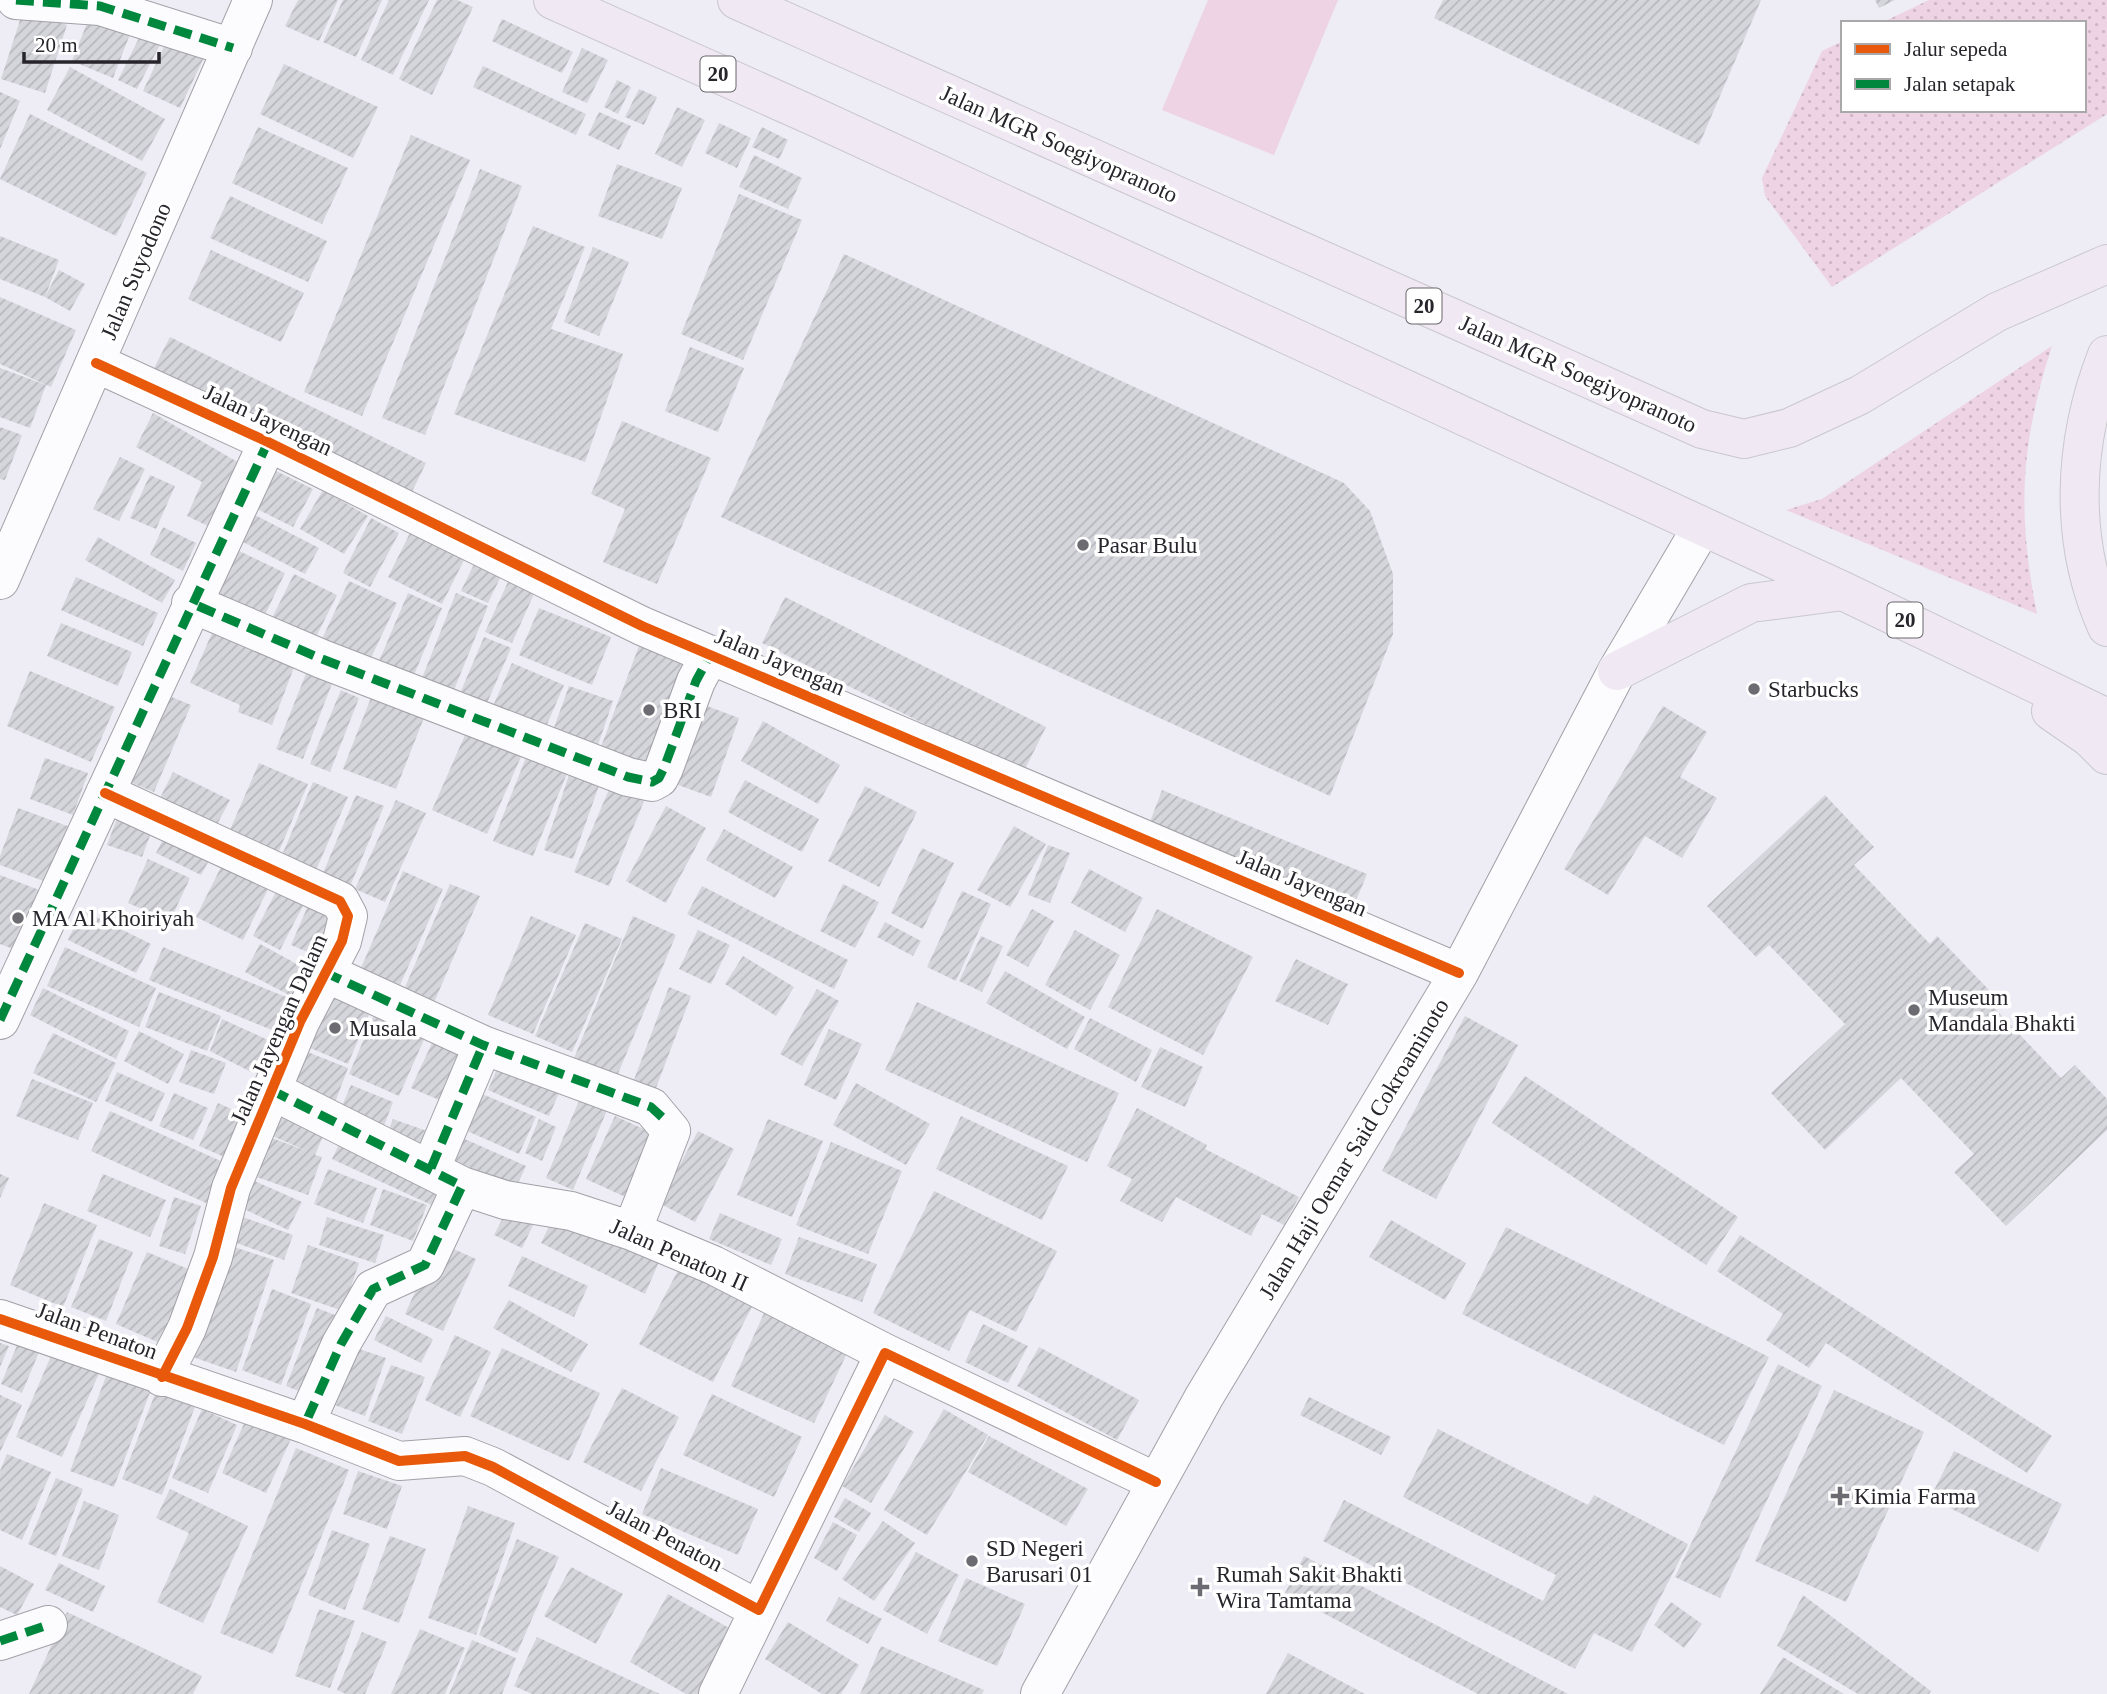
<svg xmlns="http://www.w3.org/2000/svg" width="2107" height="1694" viewBox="0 0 2107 1694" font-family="'Times New Roman',serif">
  <defs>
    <pattern id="grass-dots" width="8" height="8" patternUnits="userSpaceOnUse" patternTransform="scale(1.75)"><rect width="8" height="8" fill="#edd3e4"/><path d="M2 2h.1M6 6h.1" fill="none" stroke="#cbb5c4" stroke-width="1.8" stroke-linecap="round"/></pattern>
    <pattern id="building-hatch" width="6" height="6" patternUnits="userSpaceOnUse" patternTransform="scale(1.75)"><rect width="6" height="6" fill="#d5d5dc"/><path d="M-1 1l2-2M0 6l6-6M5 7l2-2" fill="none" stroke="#b7b7bd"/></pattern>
  </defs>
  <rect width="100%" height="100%" fill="#eeecf5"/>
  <path fill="url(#grass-dots)" d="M1929 0H2107V114L1832 287 1765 196 1762 178 1822 51 1843 41V110H2084V23H1881Z
    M2052 346C2020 445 2017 513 2037 614L1786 510 1822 499Z"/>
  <path fill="#edd3e4" d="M1208 0H1338L1274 155 1162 110Z"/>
  <path fill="url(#building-hatch)" d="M298 0H338L319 41 285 26Z
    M343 0H382L356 57 323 42Z
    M389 0H429L393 75 361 60Z
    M437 0H457L473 7 432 95 399 79Z
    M1443 0H1761L1699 145 1434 18Z
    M1875 0H1895L1879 8Z
    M23 11 67 25 45 93 1 79Z
    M91 13 132 29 113 78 72 61Z
    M502 19 573 52 562 73 492 41Z
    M143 30 162 41 137 89 118 80Z
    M171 32 208 49 180 108 143 91Z
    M582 48 608 60 587 103 562 92Z
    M284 64 378 107 353 158 260 114Z
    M483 66 586 114 576 135 473 87Z
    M70 67 165 119 142 161 47 110Z
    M617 80 631 87 618 114 604 107Z
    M639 89 657 97 644 125 625 117Z
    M0 92 20 101 0 149Z
    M677 107 705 120 682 167 655 154Z
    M599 112 631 126 619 150 588 135Z
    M30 114 147 173 116 236 0 179Z
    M719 123 751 138 737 168 705 153Z
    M258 127 348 168 322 224 232 183Z
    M762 127 788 140 779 159 752 147Z
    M411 135 470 160 362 416 304 392Z
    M754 155 802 178 788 209 739 187Z
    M617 164 682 188 662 239 598 216Z
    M480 169 522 186 425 435 382 418Z
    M739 194 802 220 743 360 681 334Z
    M230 196 327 241 308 282 210 238Z
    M533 226 585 247 551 329 623 354 585 462 454 414Z
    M0 236 59 260 45 297 0 279Z
    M593 247 629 262 599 336 564 322Z
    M211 250 304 293 281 342 188 299Z
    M844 254 1344 483 1370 511 1393 574V634L1330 796 721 517Z
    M59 270 85 284 70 311 45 297Z
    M0 297 76 330 51 387 0 364Z
    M170 337 426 463 410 496 153 370Z
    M690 347 744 368 718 432 665 411Z
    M0 368 46 385 30 428 0 417Z
    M153 413 241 464 210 527 187 516 202 482 136 447Z
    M622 421 711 458 657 584 603 562 625 509 591 494Z
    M0 427 22 435 5 480 0 479Z
    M120 457 145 469 119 521 93 509Z
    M274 470 313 489 293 527 255 508Z
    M150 475 175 486 156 529 130 518Z
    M323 490 368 516 344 554 300 529Z
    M255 515 319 548 305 574 241 541Z
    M371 518 399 533 370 587 343 573Z
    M163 527 196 543 183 571 150 555Z
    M411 531 465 558 442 604 388 577Z
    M98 537 175 580 162 603 85 560Z
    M235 549 285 573 262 621 212 597Z
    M476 560 503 572 488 603 461 591Z
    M294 574 337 595 313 643 270 622Z
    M76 577 158 613 143 646 61 610Z
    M349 581 397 603 369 662 322 639Z
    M508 582 534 594 512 643 485 632Z
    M408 593 442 608 414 675 379 661Z
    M456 593 488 606 454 690 422 678Z
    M785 597 1046 727 1023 773 762 643Z
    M539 608 611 637 592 685 519 655Z
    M61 623 132 652 118 686 47 656Z
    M212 633 260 654 264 643 298 657 272 725 238 712 240 705 190 683Z
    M484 637 511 648 487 703 461 691Z
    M639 646 699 669 659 775 599 752Z
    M512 663 564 685 545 729 493 706Z
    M30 671 115 707 91 762 7 726Z
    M307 671 333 681 303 759 276 749Z
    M569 686 613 701 596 751 551 736Z
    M341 690 359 698 330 772 310 764Z
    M374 690 427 710 396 789 343 769Z
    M162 693 191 705 154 792 125 780Z
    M691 700 739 718 711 797 662 779Z
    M1663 706 1707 732 1680 777 1717 798 1682 858 1645 836 1608 895 1564 869Z
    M763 721 840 765 818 804 741 761Z
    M469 726 524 750 487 834 432 810Z
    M527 755 568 771 533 856 493 841Z
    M45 758 88 773 73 815 30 799Z
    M259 763 308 784 275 860 226 839Z
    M571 769 601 780 573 859 544 850Z
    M173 772 230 800 213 832 157 804Z
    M613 780 647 794 609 886 574 872Z
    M745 780 819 819 802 852 728 812Z
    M313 782 348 797 313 877 279 862Z
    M865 786 917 812 879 887 828 861Z
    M1162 790 1367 874 1349 918 1145 835Z
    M356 795 384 806 348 891 320 880Z
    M1825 795 1874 847 1854 865 1930 944 1937 936 1989 990 1983 996 2061 1078 2075 1065 2107 1099V1130L2006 1226 1954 1172 1974 1154 1901 1078 1825 1150 1771 1093 1845 1024 1769 945 1756 957 1707 906Z
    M396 800 426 813 385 902 355 889Z
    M666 806 706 828 666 903 626 881Z
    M18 808 70 827 49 883 0 865V856Z
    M119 813 154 825 142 857 107 845Z
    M1014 826 1046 844 1010 907 977 890Z
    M724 829 793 867 775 898 706 860Z
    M167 832 212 855 201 875 156 853Z
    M1048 845 1070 853 1050 903 1028 895Z
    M922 848 954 863 923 929 891 913Z
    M148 859 190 878 170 921 128 903Z
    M224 861 270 885 243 940 196 917Z
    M1089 869 1143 898 1125 932 1071 903Z
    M403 871 443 889 400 985 361 968Z
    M0 875 47 893 24 953 0 944Z
    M450 884 480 896 432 1007 402 994Z
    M843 884 879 902 855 948 820 931Z
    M279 886 306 900 280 950 253 936Z
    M702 886 848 960 834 989 687 914Z
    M962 891 991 904 956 981 927 967Z
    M310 901 338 913 319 957 291 945Z
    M1032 909 1054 921 1028 967 1006 955Z
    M1157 909 1253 957 1203 1055 1108 1007Z
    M82 910 151 944 136 973 68 940Z
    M531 916 576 935 533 1034 488 1015Z
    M633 916 676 935 617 1076 574 1058Z
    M885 922 921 941 913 956 877 937Z
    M585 923 622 939 572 1052 535 1036Z
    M698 930 730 945 711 984 679 969Z
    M1075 930 1120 955 1090 1010 1045 985Z
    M981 936 1003 946 982 992 959 981Z
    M260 944 308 970 293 997 245 972Z
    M65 947 156 988 139 1027 47 986Z
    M163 947 286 997 272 1030 149 980Z
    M743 956 794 987 776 1016 725 984Z
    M1296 959 1348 984 1328 1025 1275 1001Z
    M1005 971 1085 1017 1067 1049 986 1003Z
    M669 987 691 996 654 1093 632 1085Z
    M43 988 129 1031 116 1059 30 1015Z
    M817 989 839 1001 802 1066 780 1054Z
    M159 992 221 1016 207 1051 145 1027Z
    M323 992 370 1012 348 1064 301 1044Z
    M917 1002 1119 1093 1087 1162 885 1070Z
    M375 1013 426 1035 399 1096 349 1074Z
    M1465 1016 1518 1045 1436 1199 1382 1171Z
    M1090 1018 1152 1050 1136 1082 1074 1049Z
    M222 1019 268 1040 253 1073 210 1051Z
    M829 1029 862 1044 836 1100 804 1085Z
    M139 1031 184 1054 168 1084 124 1061Z
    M53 1033 116 1063 96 1102 33 1073Z
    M433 1041 465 1056 444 1102 411 1088Z
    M1160 1047 1203 1067 1185 1107 1141 1087Z
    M191 1050 226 1063 214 1094 179 1082Z
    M305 1051 348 1068 333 1108 289 1090Z
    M501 1059 562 1086 549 1116 488 1090Z
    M117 1072 165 1093 152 1122 105 1101Z
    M1525 1076 1738 1217 1706 1265 1492 1123Z
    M32 1079 93 1103 78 1140 16 1116Z
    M856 1083 930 1124 906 1165 833 1125Z
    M351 1085 393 1102 382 1131 339 1113Z
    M174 1093 208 1108 193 1140 159 1126Z
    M480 1093 536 1117 519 1154 465 1130Z
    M581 1096 608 1108 573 1190 546 1178Z
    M218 1103 247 1116 229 1159 199 1146Z
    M282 1104 328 1124 315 1155 322 1157 308 1195 254 1176 269 1137 307 1151 268 1134Z
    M1137 1108 1207 1145 1205 1149 1299 1197 1284 1225 1262 1214 1251 1236 1176 1197 1162 1222 1120 1201 1132 1179 1107 1166Z
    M110 1111 225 1163 206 1203 91 1151Z
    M615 1116 661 1137 632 1200 586 1179Z
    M961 1116 1068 1166 1042 1220 936 1169Z
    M393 1119 438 1135 431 1154 386 1137Z
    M539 1119 556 1127 542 1161 525 1153Z
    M768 1119 823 1141 792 1217 737 1195Z
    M698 1131 734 1149 695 1222 659 1203Z
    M345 1132 453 1182 440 1209 332 1159Z
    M458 1136 526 1166 516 1188 448 1158Z
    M831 1142 902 1171 868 1254 796 1225Z
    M328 1169 377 1188 363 1223 314 1204Z
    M0 1174 9 1178 0 1198Z
    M103 1174 166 1200 150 1237 87 1211Z
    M250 1179 302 1202 288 1230 238 1206Z
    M383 1189 427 1205 413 1241 370 1225Z
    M934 1191 1057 1251 1016 1332 970 1310 949 1351 873 1313Z
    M174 1197 201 1206 185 1254 159 1246Z
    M511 1202 538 1215 522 1248 494 1235Z
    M44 1203 97 1225 63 1307 10 1285Z
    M720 1213 782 1239 771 1265 709 1239Z
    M555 1214 662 1255 645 1294 541 1243Z
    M237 1215 293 1235 284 1260 228 1240Z
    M327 1217 384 1235 375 1263 319 1245Z
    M1391 1220 1466 1263 1445 1300 1369 1257Z
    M1506 1227 1769 1357 1724 1445 1462 1314Z
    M1740 1235 2052 1436 2027 1473 1826 1343 1809 1368 1766 1340 1783 1314 1717 1271Z
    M799 1237 877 1264 862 1302 785 1274Z
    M99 1239 133 1252 106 1321 71 1307Z
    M438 1242 476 1259 443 1331 405 1314Z
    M228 1245 274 1260 236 1372 190 1356Z
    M308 1245 359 1263 343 1311 291 1293Z
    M147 1252 193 1271 162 1344 116 1324Z
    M522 1256 588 1286 574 1317 508 1286Z
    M681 1265 754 1303 713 1382 639 1344Z
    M272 1289 311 1304 281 1385 242 1370Z
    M509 1300 588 1344 571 1372 493 1328Z
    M317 1308 345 1319 314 1397 286 1386Z
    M765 1311 849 1349 814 1423 731 1386Z
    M386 1316 433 1339 421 1363 374 1340Z
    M983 1324 1028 1346 1008 1383 965 1362Z
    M455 1335 491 1352 460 1417 425 1400Z
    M0 1343 9 1346 0 1367Z
    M18 1343 39 1352 22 1393 1 1384Z
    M350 1346 386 1358 365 1416 329 1403Z
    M1039 1347 1139 1400 1117 1440 1017 1386Z
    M502 1348 600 1393 569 1461 470 1416Z
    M54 1349 101 1369 62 1457 16 1437Z
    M1778 1364 1822 1386 1720 1598 1675 1577Z
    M391 1365 425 1377 402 1434 368 1421Z
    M110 1366 154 1382 114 1487 70 1471Z
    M622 1388 679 1417 641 1491 583 1462Z
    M157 1389 196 1404 162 1495 122 1479Z
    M1834 1390 1924 1432 1846 1602 1755 1561Z
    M712 1394 802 1437 774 1497 683 1455Z
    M0 1395 22 1405 0 1452Z
    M1309 1397 1391 1437 1381 1455 1300 1415Z
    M202 1409 237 1425 208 1493 172 1478Z
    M944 1409 988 1435 927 1535 884 1510Z
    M885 1415 914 1432 871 1503 842 1486Z
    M246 1419 291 1439 266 1493 222 1473Z
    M1438 1429 1588 1505 1594 1495 1688 1544 1632 1652 1594 1633 1575 1669 1323 1541 1344 1500 1543 1601 1556 1575 1403 1497Z
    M989 1436 1088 1489 1066 1526 968 1472Z
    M296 1448 349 1470 273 1654 220 1633Z
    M1954 1451 2062 1504 2038 1552 1930 1498Z
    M7 1454 51 1472 22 1540 0 1530V1471Z
    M661 1468 758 1509 738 1555 642 1514Z
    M358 1471 402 1486 387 1529 343 1514Z
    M56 1478 83 1489 56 1556 28 1544Z
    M170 1489 248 1526 203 1623 157 1602 189 1533 156 1518Z
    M845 1498 871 1513 859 1532 834 1517Z
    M84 1501 119 1515 99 1570 62 1556Z
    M468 1506 515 1523 476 1635 428 1618Z
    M883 1521 915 1543 874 1601 842 1579Z
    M833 1522 857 1535 837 1571 814 1558Z
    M332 1530 370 1544 345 1610 308 1595Z
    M390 1536 426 1549 399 1623 362 1609Z
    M517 1539 559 1557 517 1653 479 1635Z
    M916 1552 959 1575 927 1634 883 1610Z
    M1304 1556 1568 1694H1478L1285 1593Z
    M59 1563 105 1586 93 1612 45 1590Z
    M0 1566 34 1584 17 1615 0 1607Z
    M571 1567 623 1594 596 1644 544 1616Z
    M966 1578 1025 1604 997 1666 938 1641Z
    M668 1594 740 1634 707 1694H686L630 1662Z
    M1803 1595 1931 1691 1929 1694H1858L1777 1646Z
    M839 1597 882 1619 868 1644 826 1621Z
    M1671 1602 1702 1624 1684 1648 1654 1625Z
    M319 1609 355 1621 330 1688 295 1676Z
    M67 1612 202 1676 193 1694H29Z
    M788 1622 859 1665 841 1694H822L765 1659Z
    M420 1629 465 1648 445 1694H391Z
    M362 1632 387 1642 365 1694H346L337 1690Z
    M537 1637 660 1694H532L514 1686Z
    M472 1640 516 1658 502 1694H449Z
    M881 1646 984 1690 982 1694H860Z
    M1288 1653 1365 1694H1266Z
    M1783 1657 1844 1694H1760Z"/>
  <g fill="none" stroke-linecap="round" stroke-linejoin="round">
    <defs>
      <path id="minor" d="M16 0 100 6 233 48
        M96 363 268 442 642 626 1459 973
        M0 580 253 0
        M191 603 322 659 628 777 652 782 659 778 664 768 696 681 710 655
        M105 793 340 901 348 916 342 941 300 1022 231 1188 213 1257 187 1328 162 1377
        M324 972 483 1045 651 1107 671 1131 632 1231
        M0 1020 268 442
        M271 1090 462 1186 505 1200 571 1211 632 1231 713 1265 885 1353
        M431 1168 483 1045
        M0 1319 305 1424 399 1461 465 1456 493 1467 759 1610 885 1353 1156 1482
        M305 1424 341 1344 373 1289 425 1265 462 1186
        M0 1641 48 1625
        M718 1694 759 1610
        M1040 1694 1204 1397 1459 973 1617 671 1702 527"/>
      <path id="highway" d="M553 0 813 116 1843 591 2107 718
        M737 0 1702 429 1744 439 1789 428 1860 395 1997 312 2107 264
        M2107 355C2073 442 2068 540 2107 627
        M1617 671 1751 603 1843 591
        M2051 711 2090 738 2107 755"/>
    </defs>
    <use href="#minor" stroke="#a2a1a7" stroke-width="40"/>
    <use href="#highway" stroke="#c9c8cc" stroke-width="40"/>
    <use href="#minor" stroke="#fcfcfe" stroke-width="38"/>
    <use href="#highway" stroke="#f0e8f3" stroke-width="38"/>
    <path stroke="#00873e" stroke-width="9" stroke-dasharray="18 9" stroke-linecap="butt" d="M16 0 100 6 233 48
      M198 606 322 659 628 777 652 782 659 778 664 768 696 681 710 655
      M324 972 483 1045 651 1107 663 1118
      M0 1020 268 442
      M271 1090 462 1186 425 1265 373 1289 341 1344 305 1424
      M431 1168 483 1045
      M0 1641 48 1625"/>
    <defs>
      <path id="cycleway" d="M96 363 268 442 642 626 1459 973
        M105 793 340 901 348 916 342 941 300 1022 231 1188 213 1257 187 1328 162 1377
        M0 1319 305 1424 399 1461 465 1456 493 1467 759 1610 885 1353 1156 1482"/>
    </defs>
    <use href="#cycleway" stroke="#fff" stroke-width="15"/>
    <use href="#cycleway" stroke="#e8590c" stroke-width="10"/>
  </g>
  <g fill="#6d6b72" stroke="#fff" stroke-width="2.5">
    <circle cx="1083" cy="545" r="7"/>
    <circle cx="1754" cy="689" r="7"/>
    <circle cx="649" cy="710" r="7"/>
    <circle cx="18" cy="918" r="7"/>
    <circle cx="1914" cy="1010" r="7"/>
    <circle cx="335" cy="1028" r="7"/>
    <path d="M1836.5 1485.5h7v7h7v7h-7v7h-7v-7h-7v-7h7z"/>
    <circle cx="972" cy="1561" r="7"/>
    <path d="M1196.5 1576.5h7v7h7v7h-7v7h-7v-7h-7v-7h7z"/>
  </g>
  <g text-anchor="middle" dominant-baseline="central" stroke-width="7" stroke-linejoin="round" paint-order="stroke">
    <g fill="#fff" stroke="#68666b" stroke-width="2">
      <rect x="700.5" y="56.5" width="35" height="35" rx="5"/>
      <rect x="1406.5" y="288.5" width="35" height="35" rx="5"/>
      <rect x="1887.5" y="602.5" width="35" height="35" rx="5"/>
    </g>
    <g font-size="21" font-weight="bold" fill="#27252b">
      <text x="718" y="74">20</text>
      <text x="1424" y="306">20</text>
      <text x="1905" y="620">20</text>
    </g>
    <g font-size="23" fill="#27252b" stroke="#fff">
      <text transform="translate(1059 144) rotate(24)">Jalan MGR Soegiyopranoto</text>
      <text transform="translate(136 271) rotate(-67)">Jalan Suyodono</text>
      <text transform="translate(1578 374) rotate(24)">Jalan MGR Soegiyopranoto</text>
      <text transform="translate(268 420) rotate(25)">Jalan Jayengan</text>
      <text transform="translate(780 662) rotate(23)">Jalan Jayengan</text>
      <text transform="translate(1302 883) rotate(23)">Jalan Jayengan</text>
      <text transform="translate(279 1029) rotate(-66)">Jalan Jayengan Dalam</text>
      <text transform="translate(1354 1149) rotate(-59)">Jalan Haji Oemar Said Cokroaminoto</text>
      <text transform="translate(679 1255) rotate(24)">Jalan Penaton II</text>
      <text transform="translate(97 1331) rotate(20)">Jalan Penaton</text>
      <text transform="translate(665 1536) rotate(28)">Jalan Penaton</text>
    </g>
    <g font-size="23" fill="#27252b" stroke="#fff" text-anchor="start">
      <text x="1097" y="545">Pasar Bulu</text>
      <text x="1768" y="689">Starbucks</text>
      <text x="663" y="710">BRI</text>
      <text x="32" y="918">MA Al Khoiriyah</text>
      <text x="1928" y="997">Museum<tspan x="1928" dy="26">Mandala Bhakti</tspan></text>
      <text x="349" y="1028">Musala</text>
      <text x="1854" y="1496">Kimia Farma</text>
      <text x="986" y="1548">SD Negeri<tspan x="986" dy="26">Barusari 01</tspan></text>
      <text x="1216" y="1574">Rumah Sakit Bhakti<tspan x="1216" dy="26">Wira Tamtama</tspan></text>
    </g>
  </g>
  <rect x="1841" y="21" width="245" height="91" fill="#ffffff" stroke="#a9a8aa" stroke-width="2"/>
  <rect x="1855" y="44" width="35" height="10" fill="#e8590c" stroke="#a9a8aa" stroke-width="2"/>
  <text x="1904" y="56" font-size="21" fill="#27252b">Jalur sepeda</text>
  <rect x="1855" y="79" width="35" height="10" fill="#00873e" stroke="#a9a8aa" stroke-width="2"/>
  <text x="1904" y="91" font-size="21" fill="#27252b">Jalan setapak</text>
  <path d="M24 52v10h135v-10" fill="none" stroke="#27252b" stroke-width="3.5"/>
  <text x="35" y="52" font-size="21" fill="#27252b" stroke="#ffffff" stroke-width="5" paint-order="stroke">20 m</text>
</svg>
